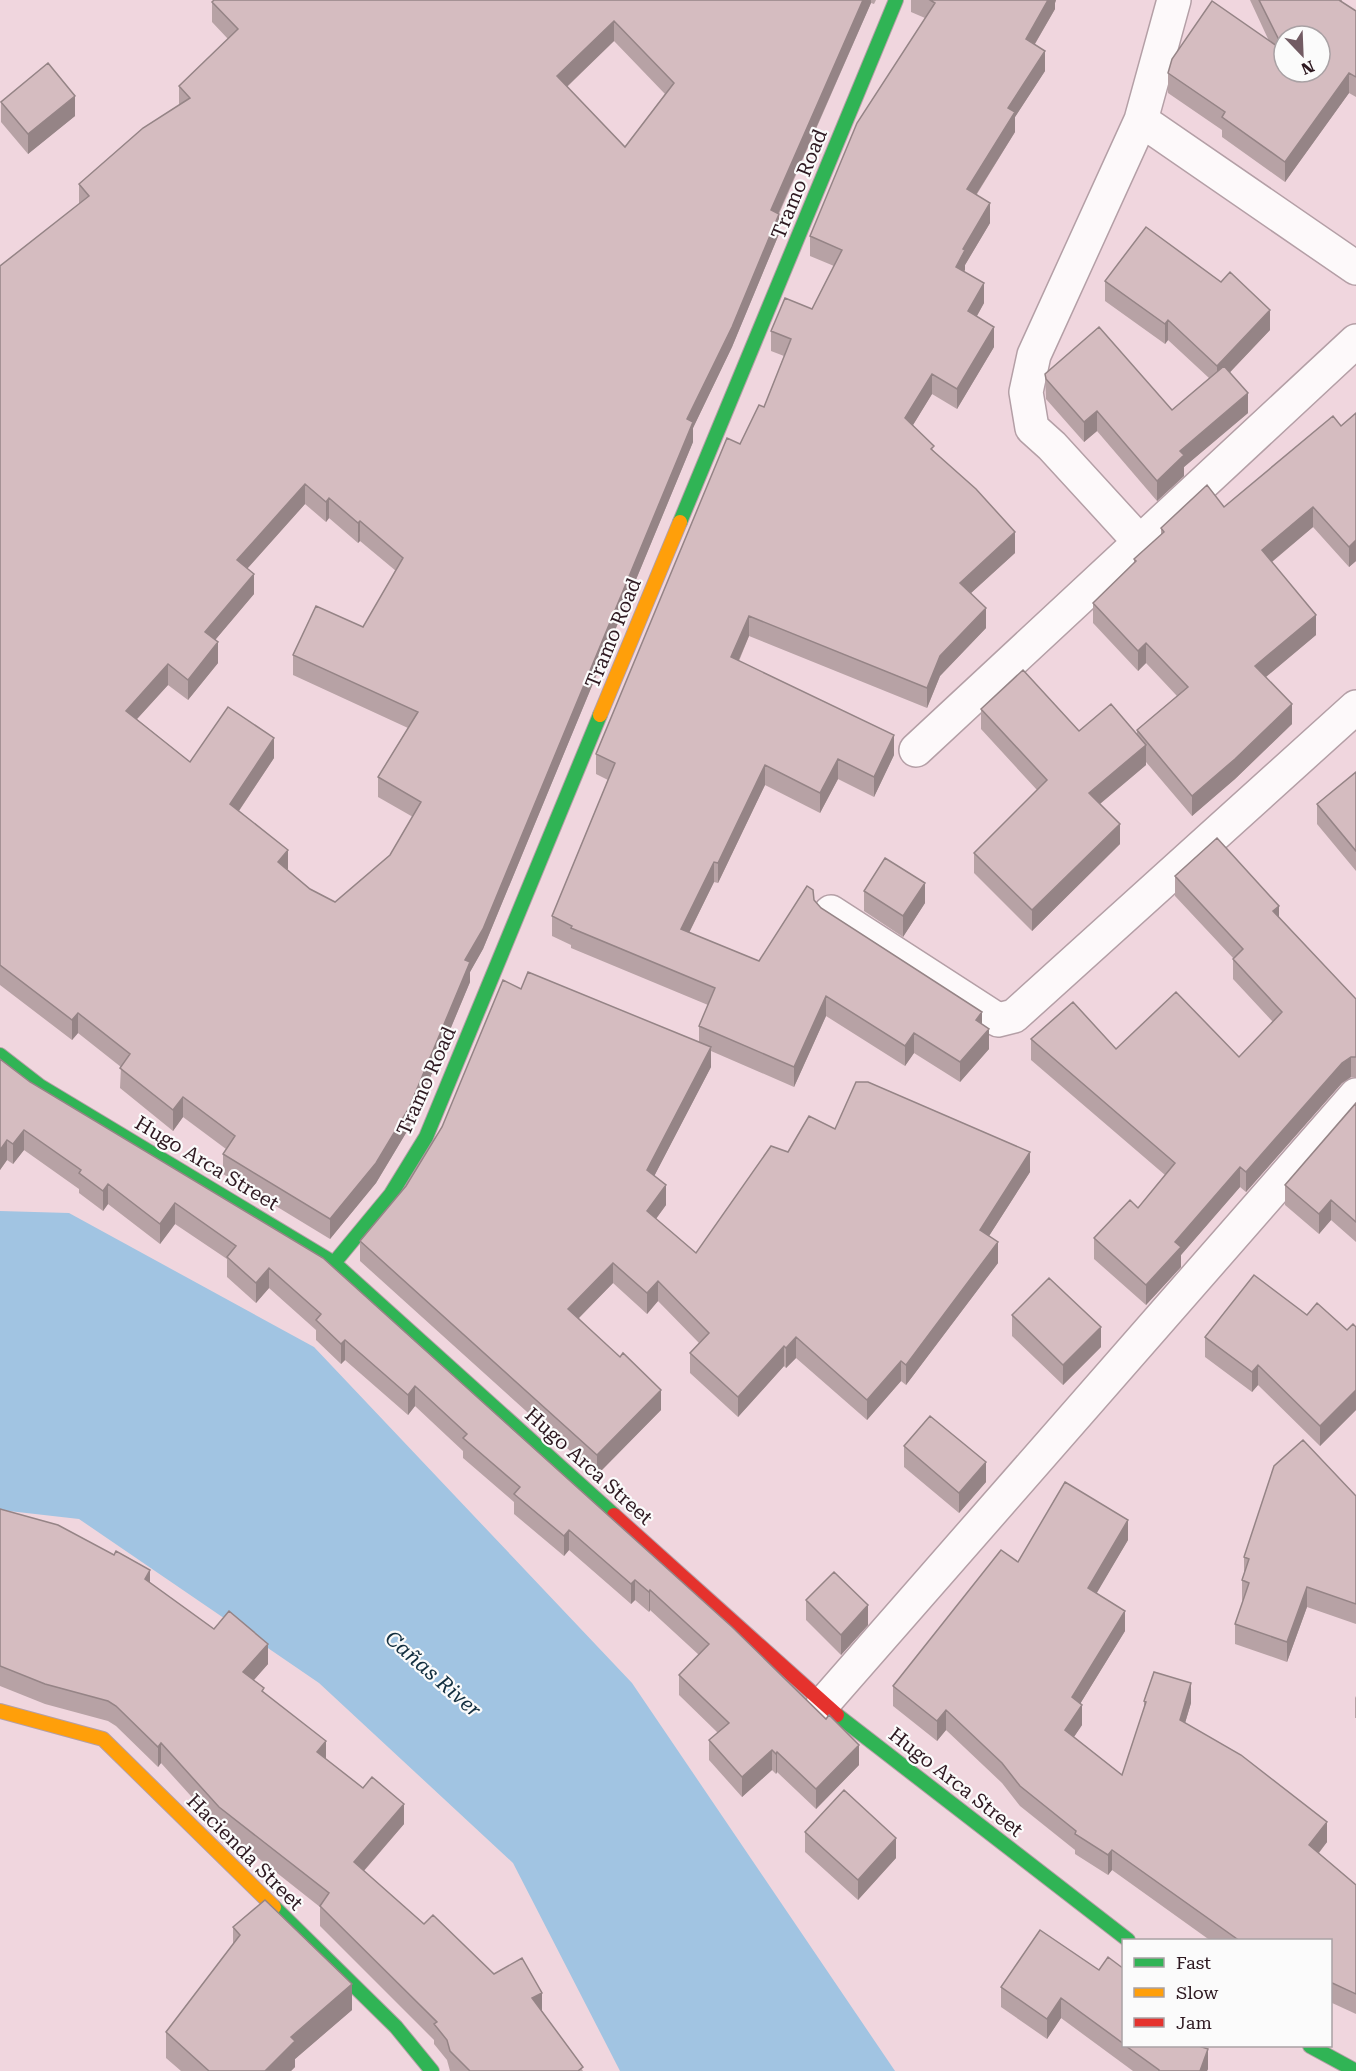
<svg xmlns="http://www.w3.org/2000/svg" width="1356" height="2071" viewBox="0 0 1356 2071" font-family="'Roboto Serif',serif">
  <rect width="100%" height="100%" fill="#f0d6de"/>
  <path fill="#a1c4e2" d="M0 1211 69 1213 314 1347 632 1683 895 2071H620L513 1863 319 1683 79 1519 0 1510Z"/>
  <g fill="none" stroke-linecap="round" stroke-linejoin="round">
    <defs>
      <path id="street" d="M1141 120 1356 268
        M1140 542 1052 446 1032 428 1026 392 1034 355 1141 120 1174 0
        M916 750 1356 341
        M831 912 998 1020 1014 1016 1356 707
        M823 1704 1356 1095"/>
      <path id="fast" d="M680 522 896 0
        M0 1055 40 1086 334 1263 614 1515
        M334 1263 391 1194 426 1137 600 715
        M837 1715 1128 1940
        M274 1907 396 2027 432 2071
        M1310 2046 1356 2071"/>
      <path id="slow" d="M600 715 680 522
        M0 1711 103 1739 274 1907"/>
      <path id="jam" d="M614 1515 837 1715"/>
    </defs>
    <use href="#street" stroke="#b49fa6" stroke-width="36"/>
    <use href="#fast" stroke="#b49fa6" stroke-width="16"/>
    <use href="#slow" stroke="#b49fa6" stroke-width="16"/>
    <use href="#jam" stroke="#b49fa6" stroke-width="16"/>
    <use href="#street" stroke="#fdf9fa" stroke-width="33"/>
    <use href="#fast" stroke="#30b455" stroke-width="14"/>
    <use href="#slow" stroke="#ff9f0a" stroke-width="14"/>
    <use href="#jam" stroke="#e5322d" stroke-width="14"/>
  </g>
  <path fill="#b7a2a5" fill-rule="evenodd" d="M214 0H876L874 4 871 3 779 214V234L732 347 693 428V442L483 949 470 972V982L409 1128 376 1183 330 1239 223 1174V1154L226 1149 183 1117 173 1131 120 1088 121 1067 78 1033 72 1040 0 985V266L79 204V184L179 105V86L228 39 212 22V2ZM614 41 665 94 625 147 567 87ZM305 504 326 522 329 518 358 543 360 541 396 571 363 627 293 655V675L408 728 378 777V797L413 817 390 855 335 902 310 889 288 870 239 811 274 758 190 762 137 719 168 685 188 700 218 663 215 640 254 594 247 569Z
    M911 0H1056L1055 3V9L1035 44 1045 71 1015 117V132L977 194 990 223 965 265 964 272 984 303 977 316 994 347 957 409 932 394 913 425 1015 553 971 593 986 628 940 676 927 708 749 636 739 661 894 755 874 797 838 779 820 813 765 785 718 883 714 882 689 933 759 961 814 900 821 908 982 1024 989 1049 960 1082 914 1053 905 1066 826 1016 794 1087 711 1051V1067L654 1176 666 1205 656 1219 696 1253 788 1152 835 1129 1030 1172 989 1236 998 1263 906 1385 901 1381 867 1420 796 1358 786 1368 784 1366 738 1417 690 1373V1353L699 1343 658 1301 647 1314 613 1283 579 1318 661 1410 597 1475 360 1261V1241L406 1186 442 1127 521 989 699 1042V1026L708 1005 571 948V945L552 936V916L608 780 596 774V754L740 444 764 407 784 356 771 351V331L812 309 834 266 810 256V236L925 18 911 12Z
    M1250 0H1342V2L1356 11V97L1349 93 1285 182 1222 137V130L1168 93V73L1269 41Z
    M1 102 75 116 28 154 1 122Z
    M1105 281 1270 330 1230 372 1248 413 1184 467V476L1157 501 1097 431 1084 442 1046 399 1045 374 1172 410 1209 378 1168 340 1165 344 1105 301Z
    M1356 413V561L1349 567 1313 527 1272 562 1316 635 1266 677 1292 724 1235 779 1192 816 1146 762V765L1100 804 1120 844 1032 931 974 873V853L1037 790 981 729V709L1079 731 1137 734V730L1177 696 1146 663 1138 671 1093 623V603L1134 563V559L1161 535V528L1224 507 1341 426Z
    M1356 772V871L1317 824V804Z
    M1175 876 1279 918 1356 999V1077H1351L1342 1083 1246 1192 1240 1187 1181 1255V1267L1146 1305 1094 1259V1238L1138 1208 1165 1175 1031 1060V1039L1116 1049 1239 1057 1273 1022 1233 979V958L1175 896Z
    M864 891 925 903 903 937 864 911Z
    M0 1059 30 1082 323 1258 859 1765 816 1809 777 1772 776 1774 772 1770 742 1797 709 1760V1740L718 1733 679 1695V1675L699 1655 650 1610 649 1612 635 1600 631 1604 569 1550 564 1556 514 1514V1502L463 1458V1451L415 1406 408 1415 345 1360 341 1364 316 1340V1330L269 1288 256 1303 227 1277V1259L175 1224 160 1244 108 1204 103 1211 79 1193V1189L24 1150 13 1164 7 1160 0 1170Z
    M1356 1103V1242L1331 1220 1319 1234 1285 1205V1185Z
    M1012 1315 1101 1347 1063 1385 1012 1336Z
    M1307 1315 1347 1330 1356 1327V1410L1320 1446 1258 1385 1252 1392 1205 1357V1337Z
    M904 1446 986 1482 959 1513 904 1467Z
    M1356 1496V1624L1307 1607 1287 1662 1235 1644V1624L1243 1601 1242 1600V1580L1244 1573V1557Z
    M0 1509 150 1583 214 1629 268 1664 254 1680 264 1693 326 1759 404 1824 364 1871 424 1924 494 1974 542 2011 583 2071H450L447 2060 434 2044V2040L320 1926V1907L219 1827 161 1763 158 1767 116 1726 108 1721 45 1704 0 1686Z
    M1128 1540 1096 1593 1125 1631 1080 1704 1082 1725 1074 1737 1122 1775 1144 1709V1701L1191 1703 1185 1723 1327 1842 1319 1853 1356 1885V2014L1330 2002V1941H1211L1112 1870 1108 1875 1075 1854V1850L1020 1806 1002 1783 946 1730 937 1741 893 1706V1686L1018 1562Z
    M806 1600 868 1625 841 1655 806 1620Z
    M1356 1696V1718H1355V1698Z
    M805 1832 896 1858 858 1900 805 1852Z
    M233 1927 352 2010 295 2059V2067L291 2071H181L166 2058V2032L233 1945Z
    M1124 1969V2046H1199L1208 2069 1207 2071H1133L1061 2018 1047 2039 1001 2007V1987L1099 1970Z"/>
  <path fill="#958486" d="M863 0H871V3L771 230V210Z
    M1048 0H1056L1055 3V9L1026 59V39Z
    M614 21V41L557 96V76Z
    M1045 51V71L1015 117V132L967 209V189L1008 108Z
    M1349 73V93L1285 182V162Z
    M75 96V116L28 154V134Z
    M990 203V223L965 265V270L956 287V267L963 249Z
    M779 214V234L732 347 693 428V442L483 949 470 972V982L409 1128 376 1183 330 1239V1219L465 960 687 419Z
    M984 283V303L968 332V311Z
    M1270 310V330L1217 386V366Z
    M1168 320V340L1165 344V324Z
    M994 327V347L957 409V389Z
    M932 374V394L905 438V418Z
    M1248 393V413L1184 467V476L1157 501V481L1180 451Z
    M1097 411V431L1084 442V422Z
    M305 484V504L237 580V560Z
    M329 498V518L326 522V502Z
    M1313 507V527L1262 570V550Z
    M360 521V541L358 543V523Z
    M1015 532V553L960 603V583Z
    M1356 540V561L1349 567V547Z
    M254 574V594L205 652V632Z
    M986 608V628L940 676 927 708V688L940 656Z
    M1316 615V635L1255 686V666Z
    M749 616V636L731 678V657Z
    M218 642V663L188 700V680Z
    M1146 643V663L1138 671V651Z
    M168 664V685L126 731V711Z
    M1292 704V724L1235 779 1192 816V796Z
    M894 735V755L874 797V777Z
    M274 738V758L230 824V804Z
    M1146 745V765L1089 813V793Z
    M838 759V779L820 813V793Z
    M765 765V785L718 883V863Z
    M1120 824V844L1032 931V910Z
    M288 850V870L278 862Z
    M714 862V882L681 949V929Z
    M925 883V903L903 937V916Z
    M1279 906V926L1273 911Z
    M826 996V1016L794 1087V1067Z
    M982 1012V1032L976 1020Z
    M78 1013V1033L72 1040V1020Z
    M989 1029V1049L960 1082V1062Z
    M914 1033V1053L905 1066V1046Z
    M711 1047V1067L647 1190V1170Z
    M1351 1057V1077L1342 1083 1246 1192V1172L1342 1063Z
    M183 1097V1117L173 1131V1110Z
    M24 1130V1150L13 1164V1144Z
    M7 1140V1160L0 1170V1150Z
    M1030 1152V1172L980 1250V1230Z
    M1240 1167V1187L1181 1255V1267L1146 1305V1285L1175 1242Z
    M108 1184V1204L103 1211V1191Z
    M666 1185V1205L647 1231V1211Z
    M1331 1200V1220L1319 1234V1214Z
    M175 1203V1224L160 1244V1224Z
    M998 1242V1263L906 1385V1365Z
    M613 1263V1283L568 1329V1309Z
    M269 1268V1288L256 1303V1283Z
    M658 1281V1301L647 1314V1293Z
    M1101 1327V1347L1063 1385V1365Z
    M796 1337V1358L786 1368V1348Z
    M345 1340V1360L341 1364V1344Z
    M784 1346V1366L738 1417V1397Z
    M901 1361V1381L867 1420V1400Z
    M1258 1365V1385L1252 1392V1372Z
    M415 1386V1406L408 1415V1395Z
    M661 1390V1410L597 1475V1455Z
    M1356 1390V1410L1320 1446V1426Z
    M986 1462V1482L959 1513V1493Z
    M1128 1520V1540L1088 1608V1588Z
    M569 1530V1550L564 1556V1536Z
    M150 1570V1590L145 1579Z
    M635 1580V1600L631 1604V1584Z
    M1307 1587V1607L1287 1662V1642Z
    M650 1590V1610L649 1612V1592Z
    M868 1605V1625L841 1655V1635Z
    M1125 1611V1631L1072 1717V1697Z
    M268 1644V1664L243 1692V1672Z
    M1191 1683V1703L1180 1740V1720Z
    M1082 1705V1725L1065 1750V1730Z
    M946 1710V1730L937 1741V1721Z
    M326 1741V1761L317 1752Z
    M161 1743V1763L158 1767V1747Z
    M859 1745V1765L816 1809V1789Z
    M772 1750V1770L742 1797V1777Z
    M777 1752V1772L776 1774V1754Z
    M404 1804V1824L354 1882V1862Z
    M1327 1822V1842L1309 1865V1845Z
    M896 1838V1858L858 1900V1880Z
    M1112 1850V1870L1108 1875V1855Z
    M352 1984V2010L295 2059V2067L291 2071H265L291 2037Z
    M542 1993V2013L532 1998Z
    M1061 1998V2018L1047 2039V2019Z
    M1208 2049V2069L1207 2071H1200Z"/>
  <path fill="#d5bcc0" stroke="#958486" stroke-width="1.5" fill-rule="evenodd" d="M214 0H863L771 210 779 214 732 327 687 419 693 422 483 929 465 960 470 962 409 1108 376 1163 330 1219 223 1154 235 1136 183 1097 173 1110 120 1068 130 1054 78 1013 72 1020 0 965V266L89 196 79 184 143 128 190 98 179 86 238 29 212 2ZM614 21 674 83 625 147 557 76ZM305 484 326 502 329 498 358 523 360 521 403 558 363 627 316 606 293 655 418 712 378 777 421 802 390 855 335 902 310 889 278 862 288 850 230 804 274 738 228 707 190 762 126 711 168 664 188 680 218 642 205 632 254 574 237 560Z
    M930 0H1048L1026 39 1045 51 1008 108 1015 112 967 189 990 203 963 249 965 250 956 267 984 283 968 311 994 327 957 389 932 374 905 418 934 446 931 449 976 489 1015 532 960 583 986 608 940 656 927 688 749 616 731 657 894 735 874 777 838 759 820 793 765 765 718 863 714 862 681 929 759 961 807 886 813 890 814 900 821 908 982 1012 976 1020 989 1029 960 1062 914 1033 905 1046 826 996 794 1067 699 1026 715 988 571 928 572 926 552 916 615 763 596 754 727 438 740 444 759 405 764 407 791 339 771 331 785 298 812 309 842 250 810 236 857 123 935 3Z
    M1259 0H1339L1356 11V77L1349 73 1285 162 1222 117 1225 112 1168 73 1172 59 1212 1 1284 51V72H1320V36H1284V50Z
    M48 63 75 96 28 134 1 102Z
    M1146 227 1221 282 1230 272 1270 310 1217 366 1168 320 1165 324 1105 281Z
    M1099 327 1172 410 1224 366 1248 393 1180 451 1184 455 1157 481 1097 411 1084 422 1046 379 1045 374Z
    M1356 413V540L1349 547 1313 507 1262 550 1316 615 1255 666 1292 704 1235 759 1192 796 1137 730 1188 687 1146 643 1138 651 1093 603 1136 561 1134 559 1164 532 1161 528 1207 485 1224 507 1333 416 1341 426Z
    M1023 670 1079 731 1111 704 1146 745 1089 793 1120 824 1032 910 974 853 1047 780 981 709Z
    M1356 772V851L1317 804Z
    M1217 838 1279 906 1273 911 1356 999V1057H1351L1342 1063 1246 1172 1240 1167 1175 1242 1181 1247 1146 1285 1094 1238 1130 1200 1138 1208 1175 1163 1031 1039 1073 1002 1116 1049 1176 992 1239 1057 1282 1012 1233 959 1243 949 1175 876Z
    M885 858 925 883 903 916 864 891Z
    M528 972 711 1047 647 1170 666 1185 647 1211 696 1253 771 1146 788 1152 809 1116 835 1129 856 1082H868L1030 1152 980 1230 998 1242 906 1365 901 1361 867 1400 796 1337 786 1348 784 1346 738 1397 690 1353 709 1333 658 1281 647 1293 613 1263 568 1309 620 1357 623 1353 661 1390 597 1455 360 1241 406 1186 442 1127 503 980 521 989Z
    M0 1059 30 1082 323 1258 732 1627 826 1719 829 1715 859 1745 816 1789 777 1752 776 1754 772 1750 742 1777 709 1740 729 1723 679 1675 709 1644 650 1590 649 1592 635 1580 631 1584 569 1530 564 1536 514 1494 520 1487 463 1438 467 1434 415 1386 408 1395 345 1340 341 1344 316 1320 321 1314 269 1268 256 1283 227 1257 236 1246 175 1203 160 1224 108 1184 103 1191 79 1173 81 1170 24 1130 13 1144 7 1140 0 1150Z
    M1356 1103V1222L1331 1200 1319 1214 1285 1185Z
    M1254 1275 1307 1315 1317 1303 1347 1330 1353 1324 1356 1327V1390L1320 1426 1258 1365 1252 1372 1205 1337Z
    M1049 1278 1101 1327 1063 1365 1012 1315Z
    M930 1416 986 1462 959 1493 904 1446Z
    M1303 1440 1356 1496V1604L1307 1587 1287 1642 1235 1624 1249 1583 1242 1580 1249 1559 1244 1557 1274 1466Z
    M1065 1482 1128 1520 1088 1588 1125 1611 1072 1697 1082 1705 1065 1730 1122 1775 1146 1702 1144 1701 1154 1672 1191 1683 1180 1720 1241 1755 1327 1822 1309 1845 1356 1885V1994L1330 1982V1941H1240L1112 1850 1108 1855 1075 1834 1076 1831 1020 1786 1002 1763 946 1710 937 1721 893 1686 1001 1550 1018 1562Z
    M0 1509 58 1525 114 1555 116 1551 150 1570 145 1579 214 1629 229 1611 268 1644 243 1672 264 1688 262 1691 326 1741 317 1752 363 1788 372 1777 404 1804 354 1862 424 1924 433 1915 494 1974 522 1958 542 1993 532 1998 583 2067 578 2071H470L450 2051 447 2040 434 2024 437 2022 320 1906 329 1893 219 1807 161 1743 158 1747 116 1706 108 1701 45 1684 0 1666Z
    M834 1572 868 1605 841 1635 806 1600Z
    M844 1790 896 1838 858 1880 805 1832Z
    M265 1900 352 1984 291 2037 295 2041 265 2071H209L166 2032 240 1935 233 1927Z
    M1040 1930 1099 1970 1108 1957 1124 1969V2044L1061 1998 1047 2019 1001 1987Z
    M1126 2046H1199L1208 2049 1200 2071H1159V2070Z"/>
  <g text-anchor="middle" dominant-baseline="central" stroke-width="4.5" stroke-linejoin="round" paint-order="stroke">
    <g font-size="20" fill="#2e1921" stroke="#fbfbfb">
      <text transform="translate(799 184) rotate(-68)">Tramo Road</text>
      <text transform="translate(613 633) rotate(-68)">Tramo Road</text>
      <text transform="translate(426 1081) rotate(-66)">Tramo Road</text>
      <text transform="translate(207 1163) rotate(31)">Hugo Arca Street</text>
      <text transform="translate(589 1466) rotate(42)">Hugo Arca Street</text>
      <text transform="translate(956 1782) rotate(38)">Hugo Arca Street</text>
      <text transform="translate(245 1852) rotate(45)">Hacienda Street</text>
    </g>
    <g font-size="21" font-style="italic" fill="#122e3f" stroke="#fbfbfb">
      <text transform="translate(433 1674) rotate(41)">Cañas River</text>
    </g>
  </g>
  <rect x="1122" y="1939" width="210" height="108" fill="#fbfbfb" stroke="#a9a1a4" stroke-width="1.5"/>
  <rect x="1134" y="1958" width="30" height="9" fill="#30b455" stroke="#a9a1a4" stroke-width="1.5"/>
  <text x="1176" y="1969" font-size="18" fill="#2e1921">Fast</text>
  <rect x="1134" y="1988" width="30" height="9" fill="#ff9f0a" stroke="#a9a1a4" stroke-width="1.5"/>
  <text x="1176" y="1999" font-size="18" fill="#2e1921">Slow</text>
  <rect x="1134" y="2018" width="30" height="9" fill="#e5322d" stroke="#a9a1a4" stroke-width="1.5"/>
  <text x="1176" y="2029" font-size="18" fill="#2e1921">Jam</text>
  <g transform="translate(1302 54) rotate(157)"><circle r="28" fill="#fbfbfb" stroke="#a9a1a4" stroke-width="1.5"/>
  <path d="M0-4.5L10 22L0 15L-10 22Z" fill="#725b63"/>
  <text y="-9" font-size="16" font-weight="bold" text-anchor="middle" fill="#2e1921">N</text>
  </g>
</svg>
